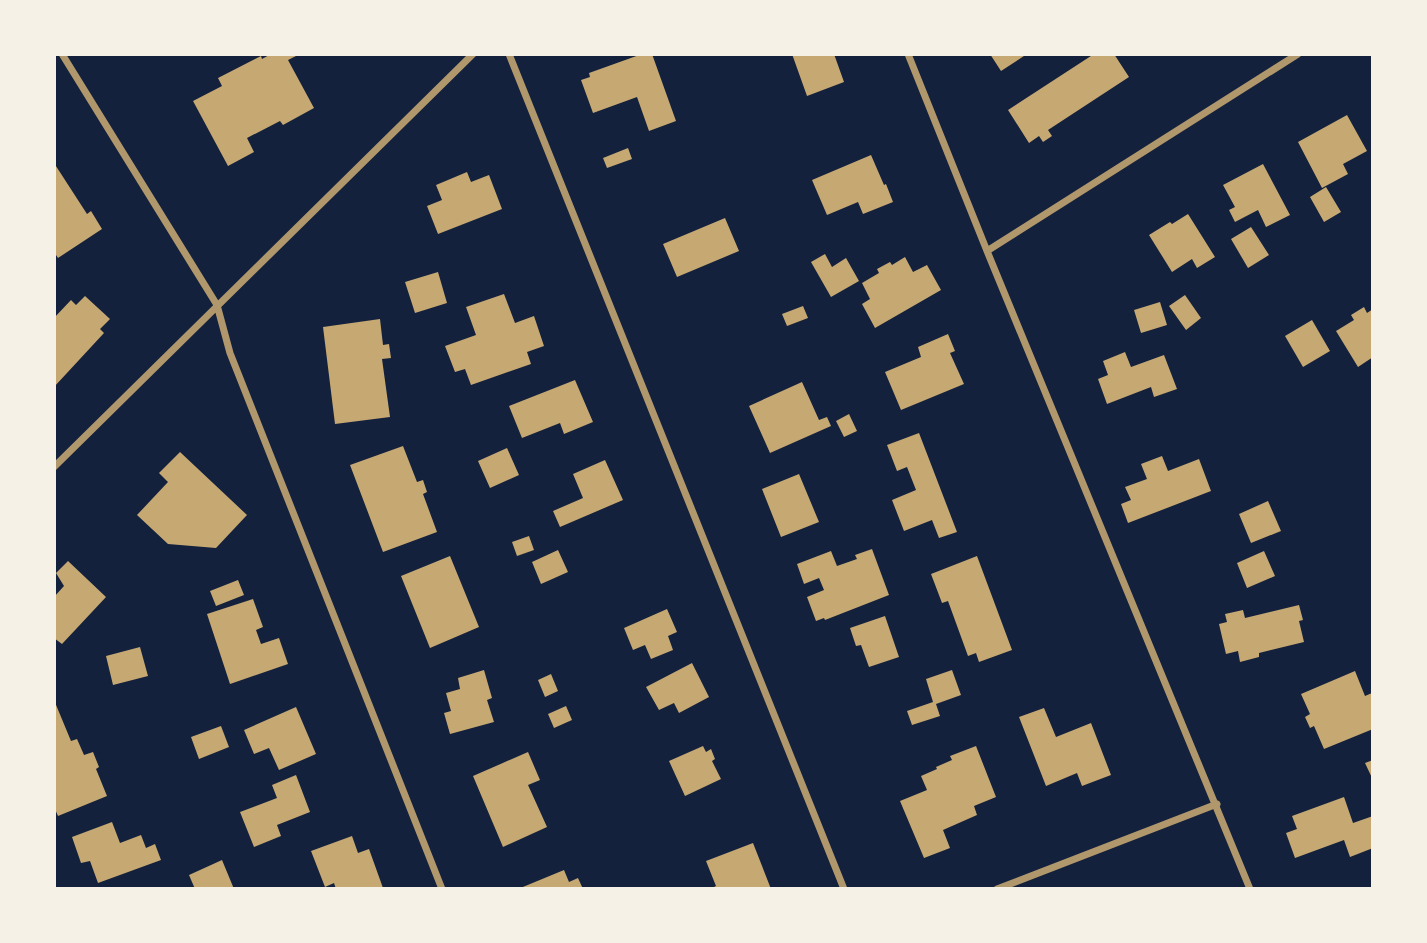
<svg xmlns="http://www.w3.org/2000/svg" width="1427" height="943" viewBox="0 0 1427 943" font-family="'Space Grotesk',sans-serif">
  <rect width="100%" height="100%" fill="#14213d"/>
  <path fill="#c6a872" d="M271 54H300L288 60 314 108 283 125 280 121 247 138 254 152 228 166 193 101 222 86 218 78 261 56 262 59Z
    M642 54H652L676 121 649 131 637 97 593 113 581 80 590 77 589 73Z
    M792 54H834L844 82 807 96Z
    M990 54H1027L1001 71Z
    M1094 54H1114L1129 77 1048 130 1052 136 1043 142 1039 136 1029 143 1008 110Z
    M1347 115 1367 151 1343 164 1348 174 1322 188 1298 142Z
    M628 148 632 159 607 168 603 158Z
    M871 155 884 185 886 184 893 202 863 214 858 202 827 215 812 180Z
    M54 163 87 214 91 211 102 229 58 258 54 252Z
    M1263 164 1290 215 1266 227 1258 210 1235 222 1229 210 1235 207 1223 185Z
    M467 172 471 182 489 175 502 209 438 234 427 206 442 200 436 185Z
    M1326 187 1341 212 1324 222 1310 197Z
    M1188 214 1215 257 1197 268 1192 259 1172 272 1149 235 1170 222 1172 224Z
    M725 218 739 251 677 277 663 244Z
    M1251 227 1269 255 1248 268 1231 239Z
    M825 254 832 267 846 258 859 281 831 297 811 262Z
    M905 257 913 272 927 265 941 290 875 328 862 304 870 299 862 283 879 273 877 269 890 262 892 265Z
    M438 272 447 303 415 313 405 282Z
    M504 294 515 323 534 316 544 346 527 352 531 364 471 385 465 369 455 372 445 346 476 335 466 307Z
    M1185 295 1201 318 1186 330 1169 306Z
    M85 296 110 319 100 329 104 333 54 387V318L71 300 76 305Z
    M1160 302 1167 325 1141 333 1134 310Z
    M803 306 808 318 787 326 782 314Z
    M1364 307 1367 313 1373 309V357L1358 367 1336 331 1354 320 1351 315Z
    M380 319 383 345 389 344 391 358 382 359 390 417 335 424 323 327Z
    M1312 320 1330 351 1303 367 1285 336Z
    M948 334 955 351 950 353 964 384 901 410 885 372 921 357 918 347Z
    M1125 352 1131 367 1164 355 1177 389 1154 397 1151 387 1107 404 1098 379 1108 375 1103 361Z
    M575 380 593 422 564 434 560 423 522 438 509 406Z
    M802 382 819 420 827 417 831 426 770 453 749 406Z
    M849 414 857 431 844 437 836 421Z
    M919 433 957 532 939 538 932 520 904 531 892 500 916 490 907 467 897 471 887 445Z
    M403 446 417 482 423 480 427 492 423 494 437 532 383 552 350 465Z
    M507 448 519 475 490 488 478 461Z
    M180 452 247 515 216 548 168 544 137 515 168 482 159 473Z
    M1162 456 1168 471 1199 459 1211 491 1128 523 1121 504 1131 500 1125 487 1147 479 1141 464Z
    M605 460 623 500 560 527 553 511 583 498 573 474Z
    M799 474 819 522 781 537 762 489Z
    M1268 501 1281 531 1251 543 1239 514Z
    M529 536 534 550 517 556 512 542Z
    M872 549 889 595 825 620 824 618 816 621 807 597 824 590 819 578 804 584 797 564 831 551 837 566 857 559 855 555Z
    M558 550 568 572 541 584 532 562Z
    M1264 551 1275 576 1247 588 1237 563Z
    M450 556 479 627 430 648 401 576Z
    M977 556 1012 650 979 662 976 653 968 656 948 601 942 603 931 574Z
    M68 561 106 597 62 644 54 638V597L64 586 56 573Z
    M238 580 244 595 216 606 210 591Z
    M253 599 263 627 256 630 261 644 279 638 288 664 230 684 207 614Z
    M1299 605 1303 620 1299 621 1304 642 1259 653V657L1240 662 1238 651 1226 654 1219 624 1227 622 1225 614 1243 610 1245 618Z
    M667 609 677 632 668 636 673 650 651 659 645 645 633 650 624 628Z
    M885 616 899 657 869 667 861 645 856 646 850 628Z
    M140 647 148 676 113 685 106 656Z
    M692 663 709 697 679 713 674 703 659 710 646 687Z
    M484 670 492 698 487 700 494 722 450 734 444 713 451 711 446 693 460 689 458 678Z
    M952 670 961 695 936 704 940 716 912 725 907 711 933 702 926 679Z
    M1355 671 1365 696 1372 693 1373 694V729L1324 749 1314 726 1310 728 1305 717 1310 714 1301 694Z
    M551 674 558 691 545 697 538 680Z
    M54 700 71 741 77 739 84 755 93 752 99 767 96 769 107 796 58 816 54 807Z
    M566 706 572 720 554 728 548 714Z
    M296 707 316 754 279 770 269 748 254 754 244 730Z
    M1044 708 1056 737 1091 723 1111 775 1082 786 1077 773 1046 786 1019 717Z
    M221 726 229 747 199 759 191 737Z
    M703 746 706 752 711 749 715 759 712 761 721 779 685 796 669 761Z
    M976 746 996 797 974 806 977 815 943 830 950 848 924 858 900 801 927 790 921 776 937 769 936 767 952 760 950 756Z
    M528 752 540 780 528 785 547 827 503 847 473 776Z
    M1373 760V780L1365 763Z
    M296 775 310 812 277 825 281 836 254 847 240 812 277 798 272 785Z
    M1344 797 1353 823 1373 816V848L1350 857 1344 840 1295 858 1286 833 1297 829 1292 816Z
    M112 822 120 843 141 835 146 848 155 844 161 860 98 883 90 861 81 863 72 837Z
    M352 836 358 853 369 849 383 888 336 889 334 883 325 887 311 851Z
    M753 843 771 889H710L716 886 706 861Z
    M222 860 234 889H195L189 875Z
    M564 870 569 882 578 878 583 889H518Z"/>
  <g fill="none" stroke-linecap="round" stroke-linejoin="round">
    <path stroke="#b1986c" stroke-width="7" d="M62 54 217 305 230 353 442 889
      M509 54 844 889
      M908 54 987 251 1250 889
      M987 251 1298 54
      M54 467 473 54
      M997 889 1217 804"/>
  </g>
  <rect width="1427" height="943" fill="none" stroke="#f6f1e7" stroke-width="112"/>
</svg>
